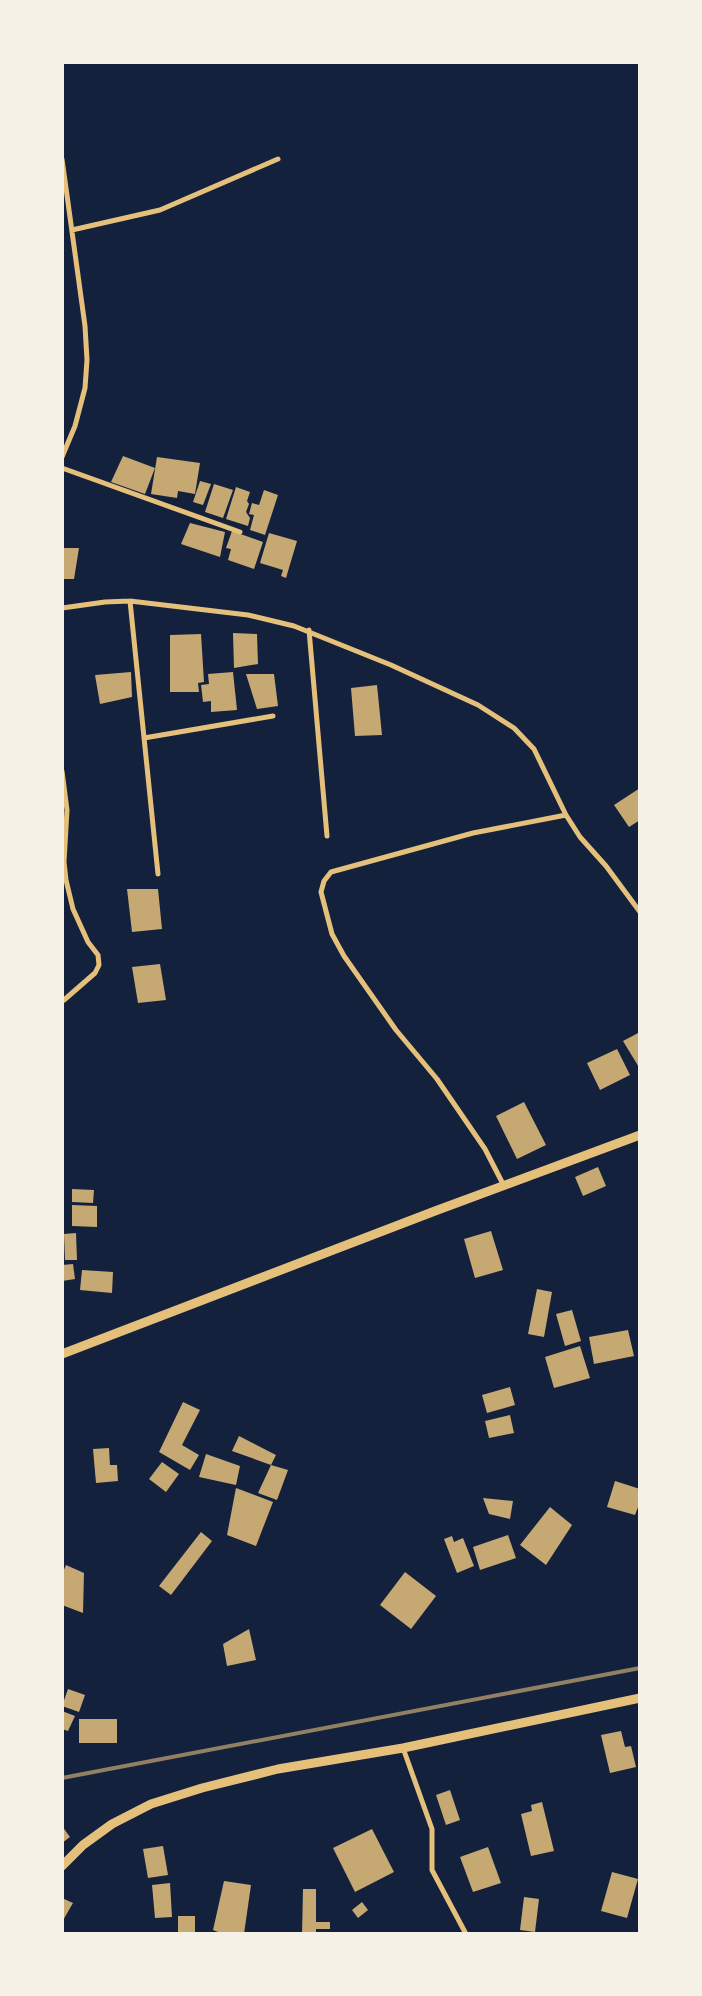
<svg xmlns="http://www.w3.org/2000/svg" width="702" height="1996" viewBox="0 0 702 1996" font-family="'Golos Text',sans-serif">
  <rect width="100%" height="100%" fill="#14213d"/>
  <path fill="#c6a872" d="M123 456 155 468 145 494 111 482Z
    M157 457 200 463 195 494 178 491 177 498 151 494Z
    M200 481 211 484 203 505 193 502Z
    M214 484 233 490 223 518 205 512Z
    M236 487 250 492 247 501 249 504 246 512 250 518 248 526 226 519Z
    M264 490 278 495 265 535 250 530 254 515 249 514 252 503 259 505Z
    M190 523 225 532 220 557 181 544Z
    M232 531 263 542 254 569 228 560 231 549 226 548Z
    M269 533 297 541 286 578 281 576 283 570 260 563Z
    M62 548H79L74 579H62Z
    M233 633 257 634 258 664 234 668Z
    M201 634 204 682 198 683 199 692H170V635Z
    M131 672 132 697 100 704 95 675Z
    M233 672 237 710 211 712V701L203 702 201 685 209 684 208 674Z
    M246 674H274L278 706 257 709Z
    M377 685 382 735 355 736 351 688Z
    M640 788V820L629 827 614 805Z
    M127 889H158L162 929 132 932Z
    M160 964 166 1000 138 1003 132 967Z
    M640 1032V1069L623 1041Z
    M617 1049 630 1075 600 1090 587 1063Z
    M524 1102 546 1145 517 1159 496 1116Z
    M598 1167 606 1186 583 1196 575 1177Z
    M72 1189 94 1190 93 1203 72 1202Z
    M72 1205 97 1206V1227L72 1226Z
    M491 1231 503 1270 475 1278 464 1239Z
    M76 1233 77 1260H65L64 1234Z
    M73 1264 75 1279 62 1281V1265Z
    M82 1270 113 1272 112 1293 80 1290Z
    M537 1289 552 1292 544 1337 528 1334Z
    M572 1310 581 1341 565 1346 556 1314Z
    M628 1330 634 1356 594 1364 589 1337Z
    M580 1346 590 1378 554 1388 545 1357Z
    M510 1387 515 1405 487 1413 482 1395Z
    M183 1402 200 1410 182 1445 199 1455 190 1470 159 1452Z
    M510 1415 514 1433 489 1438 485 1421Z
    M239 1436 276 1455 271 1465 288 1470 277 1500 258 1493 271 1465 232 1451Z
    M109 1448 110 1465H117L118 1481 96 1483 93 1449Z
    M206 1454 240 1466 236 1485 199 1477Z
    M162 1462 179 1474 166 1492 149 1479Z
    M615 1481 640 1489V1502L635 1515 607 1507Z
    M236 1488 273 1502 256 1546 227 1535Z
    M483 1498 513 1501 510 1519 489 1514Z
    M550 1507 572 1525 546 1565 520 1545Z
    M201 1532 212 1541 171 1595 159 1586Z
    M508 1535 516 1558 480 1570 473 1547Z
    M452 1536 454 1542 463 1538 474 1566 457 1573 444 1539Z
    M66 1565 84 1573 83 1613 62 1605V1574Z
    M405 1572 436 1596 411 1629 380 1605Z
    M249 1629 256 1660 227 1666 223 1644Z
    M68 1689 85 1695 79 1712 62 1706Z
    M62 1711 75 1716 68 1731 62 1729Z
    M79 1719H117V1743H79Z
    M621 1731 625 1747 631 1746 636 1767 610 1773 601 1735Z
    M450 1790 460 1820 446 1825 436 1795Z
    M542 1802 554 1851 531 1856 521 1814 532 1811 531 1805Z
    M62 1826 70 1837 62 1843Z
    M372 1829 394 1872 355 1892 333 1848Z
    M163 1846 168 1875 148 1878 143 1849Z
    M488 1847 501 1883 473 1892 460 1857Z
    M612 1872 638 1879 627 1918 601 1911Z
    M224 1881 251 1885 244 1934H223L213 1930Z
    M170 1883 172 1917 155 1918 152 1885Z
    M303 1889H316V1922H330V1929H316V1934H302Z
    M524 1897 539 1899 535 1932 520 1930Z
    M62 1898 73 1903 62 1922Z
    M362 1902 368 1910 358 1918 352 1910Z
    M178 1916H195V1934H178Z"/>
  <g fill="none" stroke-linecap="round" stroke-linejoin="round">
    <path stroke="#e5c07b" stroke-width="5" d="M62 159 85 326 87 360 85 388 75 426 62 457
      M72 230 160 210 278 159
      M62 468 240 532
      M130 601 158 874
      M62 608 105 602 130 601 248 615 294 626 391 665 478 705 514 728 534 749 566 815 580 837 606 866 640 912
      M309 630 327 836
      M144 738 273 716
      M62 771 67 810 64 862 66 880 73 909 88 942 98 955 99 965 95 973 64 1000
      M504 1186 485 1149 437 1079 396 1030 344 956 332 934 321 892 324 881 331 872 473 833 566 815
      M403 1748 432 1829V1870L466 1934"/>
    <path stroke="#e5c07b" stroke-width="9" d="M62 1354 435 1211 640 1135
      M62 1866 83 1845 112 1824 151 1804 202 1788 278 1769 403 1748 640 1698"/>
    <path stroke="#918062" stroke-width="4" d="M62 1778 640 1668"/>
  </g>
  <rect width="702" height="1996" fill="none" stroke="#f6f1e7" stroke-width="128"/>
</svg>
